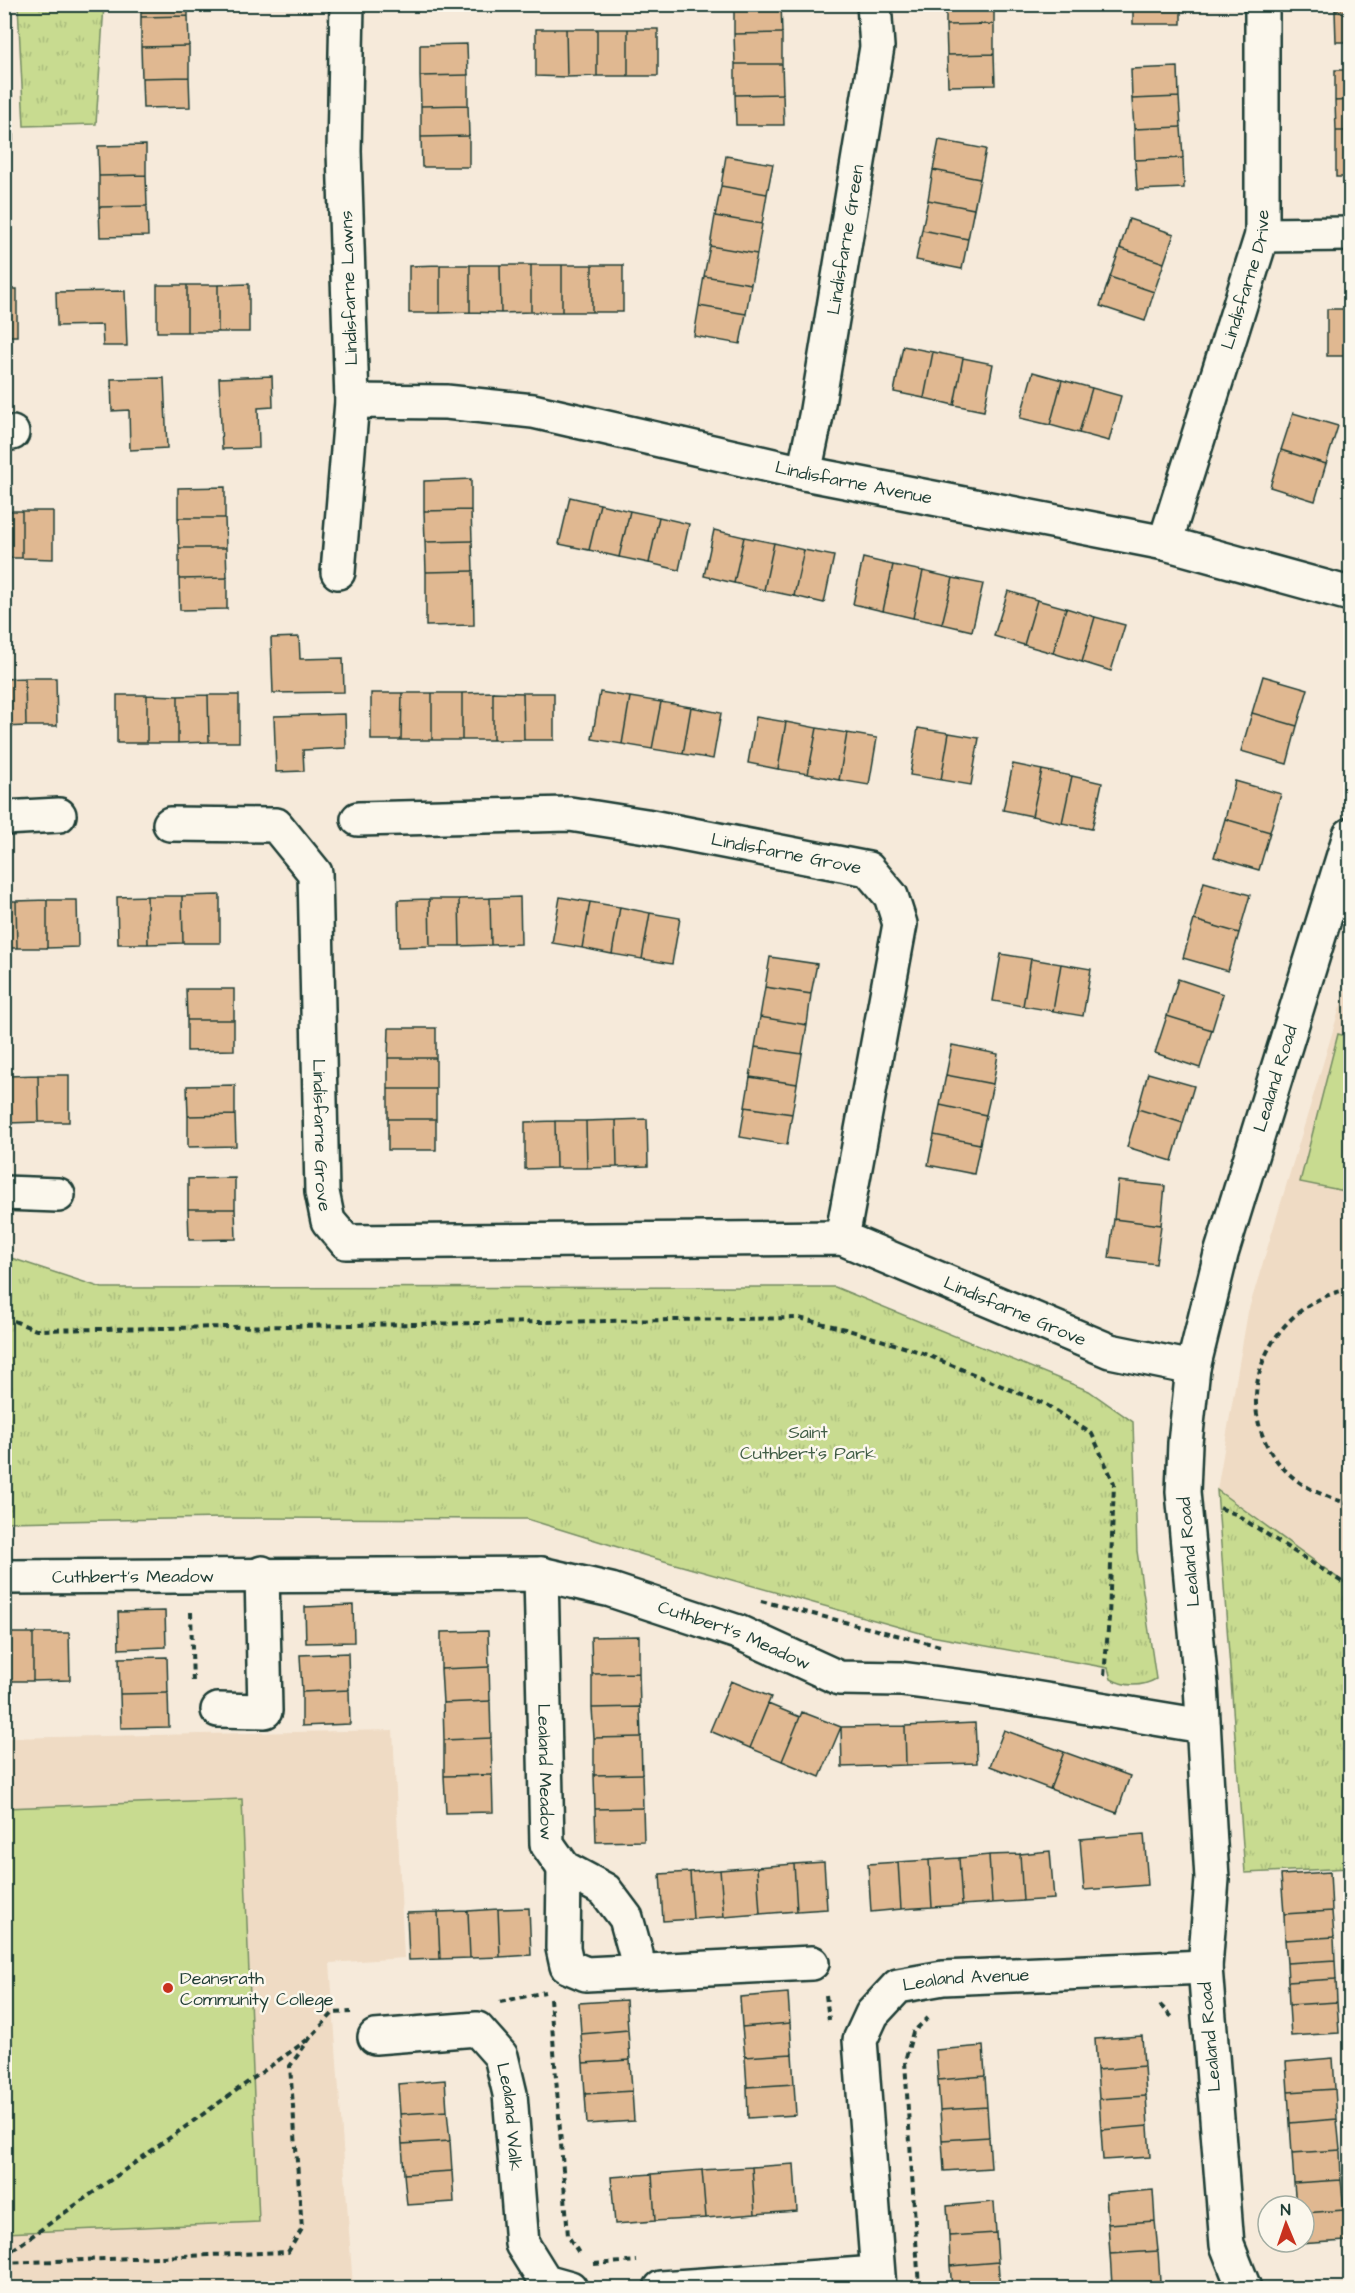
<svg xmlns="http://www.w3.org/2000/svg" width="1355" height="2293" viewBox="0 0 1355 2293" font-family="'Architects Daughter',sans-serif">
  <defs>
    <pattern id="grass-tufts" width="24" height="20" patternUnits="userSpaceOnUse" patternTransform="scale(1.5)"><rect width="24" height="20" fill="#c8db90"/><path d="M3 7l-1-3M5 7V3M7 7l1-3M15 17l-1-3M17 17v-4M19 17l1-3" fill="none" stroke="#abbd7d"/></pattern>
  </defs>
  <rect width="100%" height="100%" fill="#f6eada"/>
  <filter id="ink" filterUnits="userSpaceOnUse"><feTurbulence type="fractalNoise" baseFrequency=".0167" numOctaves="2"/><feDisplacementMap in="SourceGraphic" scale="12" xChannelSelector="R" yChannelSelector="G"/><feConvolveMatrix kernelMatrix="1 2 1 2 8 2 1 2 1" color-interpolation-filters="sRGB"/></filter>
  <g filter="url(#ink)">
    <path fill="#efdbc4" d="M1350 974V1587L1217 1490 1248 1312Z
      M393 1730 404 1958 330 1963 353 2288H5L4 1738Z"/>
    <path fill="url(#grass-tufts)" stroke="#748c62" stroke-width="1.5" d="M18 5H104L96 124 24 126Z
      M5 1256 102 1288 835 1287 1089 1391 1133 1422 1137 1551 1156 1679C1142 1687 1125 1687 1111 1679L1108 1668 931 1636 650 1557 527 1519 222 1518 5 1522Z
      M1217 1490 1350 1587V1868L1245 1873Z"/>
    <path fill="#c8db90" stroke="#748c62" stroke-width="1.5" d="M1338 1034 1350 1037V1192L1300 1182Z
      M242 1799 259 2222 5 2233V1808Z"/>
    <path fill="#e0b891" stroke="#1f3d34" stroke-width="1.5" d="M141 4H188V16L141 17Z
      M734 4H781L782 33 734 34Z
      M946 4H994V24L946 25Z
      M1133 4H1181V24H1133Z
      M1335 4H1350V11H1335Z
      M1335 11H1350V42H1336Z
      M188 16 189 46 141 47V17Z
      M994 24V54L947 55 946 25Z
      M536 29H566L567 77 536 76Z
      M566 29H597V76L567 77Z
      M597 29H628V76H597Z
      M628 29H658V76H628Z
      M782 33V64H735L734 34Z
      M467 44 468 75 420 76V45Z
      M189 46V77L142 78 141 47Z
      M994 54 995 85 948 86 947 55Z
      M735 64H782L783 94 735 95Z
      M1178 67 1179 97 1132 99 1131 69Z
      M1335 70H1350V100L1335 101Z
      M468 75V105L421 106 420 76Z
      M189 77 190 107 143 108 142 78Z
      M4 94H12L13 141H4Z
      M783 94 784 125H736L735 95Z
      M1179 97 1181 127 1134 129 1132 99Z
      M1350 100V131H1336L1335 101Z
      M468 105 469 136 421 137V106Z
      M1181 127 1183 158 1135 160 1134 129Z
      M1336 131H1350V177H1336Z
      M469 136V167H422L421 137Z
      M939 140 986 149 980 179 933 170Z
      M146 145V175L99 176 98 146Z
      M726 156 773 164 767 194 721 186Z
      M1183 158 1184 188 1137 190 1135 160Z
      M933 170 980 179 974 209 928 200Z
      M146 175 147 206 99 207V176Z
      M721 186 767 194 762 224 715 216Z
      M928 200 974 209 968 239 922 230Z
      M147 206 148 236 100 237 99 207Z
      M715 216 762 224 757 254 710 246Z
      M1129 219 1174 234 1164 263 1120 248Z
      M922 230 968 239 962 269 916 260Z
      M710 246 757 254 751 284 704 276Z
      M1120 248 1164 263 1154 292 1110 277Z
      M440 265V313H409V266Z
      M440 265H470V312L440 313Z
      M470 265H500L501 313 470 312Z
      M500 265H531V312L501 313Z
      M531 265H562V312H531Z
      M562 265H592V312H562Z
      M592 265H623V312H592Z
      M704 276 751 284 746 314 699 306Z
      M1110 277 1154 292 1145 321 1100 306Z
      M249 284V332H218V285Z
      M157 285H187V332H157Z
      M187 285H218V332H187Z
      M4 289H17V336H4Z
      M125 291 127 346H103L102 325 57 326 56 292Z
      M699 306 746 314 740 344 694 336Z
      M1327 309H1350V356H1327Z
      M903 346 933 352 924 398 894 392Z
      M933 352 963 358 954 405 924 398Z
      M963 358 993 364 984 411 954 405Z
      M1033 372 1062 380 1050 425 1020 418Z
      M272 376 273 407 258 408 259 448 222 449 219 378Z
      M164 378 167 448 130 450 129 410 112 411 111 379Z
      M1062 380 1092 388 1079 433 1050 425Z
      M1092 388 1121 396 1109 441 1079 433Z
      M1293 413 1338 426 1326 464 1281 450Z
      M1281 450 1326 464 1315 501 1270 487Z
      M471 479V510L424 511V481Z
      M225 487V518H178V488Z
      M570 497 600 504 589 550 559 544Z
      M600 504 630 511 619 557 589 550Z
      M471 510 472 541 425 542 424 511Z
      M4 511H22V558H4Z
      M22 511H53V559L22 558Z
      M630 511 659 517 649 563 619 557Z
      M659 517 689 524 679 570 649 563Z
      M178 518H225L226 548H179Z
      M714 530 744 537 734 583 704 576Z
      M744 537 774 543 764 590 734 583Z
      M472 541 473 571 426 572 425 542Z
      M774 543 804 550 794 596 764 590Z
      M179 548H226L227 578 179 579Z
      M804 550 834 556 824 603 794 596Z
      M863 558 893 565 883 611 853 604Z
      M893 565 923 571 913 618 883 611Z
      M473 571 474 625 426 626V572Z
      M923 571 953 578 942 624 913 618Z
      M227 578V609L180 610 179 579Z
      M953 578 983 584 972 631 942 624Z
      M1008 591 1037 600 1024 645 994 636Z
      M1037 600 1066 608 1053 653 1024 645Z
      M1066 608 1095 617 1082 662 1053 653Z
      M1095 617 1125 625 1111 671 1082 662Z
      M299 637 300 659 343 658 344 692 273 693 271 638Z
      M1263 676 1308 689 1297 726 1252 713Z
      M25 678 26 726 4 727V679Z
      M25 678H56L57 726H26Z
      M493 692V740H462V693Z
      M493 692 523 693 524 740H493Z
      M600 692 630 697 622 744 592 739Z
      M371 693H402L401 740H371Z
      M402 693H432V740H401Z
      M432 693H462V740H432Z
      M523 693H554V740H524Z
      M117 695H147V743H117Z
      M147 695 178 696V743H147Z
      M208 695 209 742 178 743V696Z
      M208 695H239V742H209Z
      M630 697 661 702 652 749 622 744Z
      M661 702 691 707 683 754 652 749Z
      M691 707 721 713 713 759 683 754Z
      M1252 713 1297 726 1287 764 1241 751Z
      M345 714 346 748 303 750 304 771 276 772 274 716Z
      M756 717 786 722 778 769 748 763Z
      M786 722 817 728 808 774 778 769Z
      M817 728 847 733 839 780 808 774Z
      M918 728 949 733 941 780 910 775Z
      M847 733 877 738 869 785 839 780Z
      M949 733 979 738 971 785 941 780Z
      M1013 764 1042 770 1032 816 1003 810Z
      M1042 770 1072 776 1062 823 1032 816Z
      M1072 776 1102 783 1092 829 1062 823Z
      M1235 781 1281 794 1270 832 1225 819Z
      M1225 819 1270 832 1259 870 1214 857Z
      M1204 882 1250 895 1239 933 1194 920Z
      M220 895V943H183L182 896Z
      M147 896 148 944H118L117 897Z
      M147 896H182L183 943 148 944Z
      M520 897 521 944 491 945 490 898Z
      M560 897 590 902 582 948 552 943Z
      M490 898 491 945 460 946 459 899Z
      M429 899 430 946 399 947 398 900Z
      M429 899H459L460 946H430Z
      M47 900V948H17L16 901Z
      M47 900H77L78 947 47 948Z
      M4 901H16L17 948H4Z
      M590 902 620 907 612 954 582 948Z
      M620 907 650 913 642 959 612 954Z
      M650 913 680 918 672 964 642 959Z
      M1194 920 1239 933 1228 971 1183 958Z
      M1001 954 1031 959 1023 1006 993 1001Z
      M770 957 817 964 811 994 765 987Z
      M1031 959 1061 964 1053 1011 1023 1006Z
      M1061 964 1091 969 1083 1016 1053 1011Z
      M1178 979 1223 994 1212 1030 1167 1016Z
      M765 987 811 994 807 1025 760 1017Z
      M186 989H234V1020H187Z
      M1167 1016 1212 1030 1200 1068 1155 1053Z
      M760 1017 807 1025 802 1054 755 1047Z
      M187 1020H234V1050L187 1051Z
      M389 1028H436V1058H388Z
      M952 1045 998 1054 993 1084 946 1075Z
      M755 1047 802 1054 797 1084 750 1077Z
      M388 1058H436V1089H388Z
      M1148 1073 1194 1086 1183 1123 1138 1109Z
      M38 1075H69V1122H39Z
      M38 1075 39 1122 8 1123V1076Z
      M946 1075 993 1084 986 1115 940 1105Z
      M4 1076H8V1123H4Z
      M750 1077 797 1084 792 1114 745 1107Z
      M235 1085V1115L188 1116 187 1086Z
      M388 1089H436V1119H388Z
      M940 1105 986 1115 980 1144 934 1135Z
      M745 1107 792 1114 787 1145 740 1137Z
      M1138 1109 1183 1123 1172 1161 1127 1147Z
      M235 1115 236 1146 188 1147V1116Z
      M388 1119H436V1150H388Z
      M647 1119 648 1166 617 1167 616 1120Z
      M616 1120 617 1167 587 1168 586 1121Z
      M555 1121 556 1168 525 1169V1122Z
      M555 1121H586L587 1168H556Z
      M934 1135 980 1144 974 1174 928 1165Z
      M235 1178V1209H188V1179Z
      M1118 1181 1165 1186 1161 1225 1114 1219Z
      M188 1209H235L236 1239 189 1240Z
      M1114 1219 1161 1225 1156 1264 1109 1258Z
      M353 1605 354 1642 306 1643 305 1607Z
      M165 1611 166 1647 119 1649 118 1612Z
      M488 1631 489 1667 441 1669V1632Z
      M4 1633H33V1681H4Z
      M33 1633H69L70 1680 33 1681Z
      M639 1636V1673L592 1674 591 1637Z
      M348 1653 349 1690 302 1692 300 1655Z
      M167 1657 168 1693 120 1694 119 1658Z
      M489 1667 490 1701 443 1703 441 1669Z
      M639 1673 640 1707 592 1708V1674Z
      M731 1681 771 1697 750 1748 710 1731Z
      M349 1690 350 1724 302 1726V1692Z
      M168 1693 169 1727 121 1728 120 1694Z
      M490 1701 491 1738 444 1740 443 1703Z
      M768 1704 800 1717 782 1761 750 1748Z
      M640 1707 641 1737 594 1738 592 1708Z
      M802 1712 841 1727 820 1777 782 1761Z
      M975 1723 977 1763 906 1765 905 1726Z
      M905 1726 906 1765 842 1767 841 1727Z
      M1004 1730 1064 1752 1050 1789 990 1766Z
      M641 1737 642 1774 594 1775V1738Z
      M491 1738 492 1775 444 1776V1740Z
      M1064 1752 1130 1776 1117 1813 1050 1789Z
      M642 1774 643 1808 595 1809 594 1775Z
      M492 1775 493 1812 446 1813 444 1776Z
      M643 1808 644 1841 596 1842 595 1809Z
      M1144 1834 1148 1885 1084 1890 1080 1839Z
      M1050 1851 1054 1899 1023 1901 1020 1854Z
      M1020 1854 1023 1901 992 1903 989 1855Z
      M989 1855 992 1903 962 1905 959 1858Z
      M959 1858 962 1905 932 1907 929 1860Z
      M929 1860 932 1907 901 1909 898 1862Z
      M824 1862 827 1909 797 1911 794 1864Z
      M898 1862 901 1909 871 1912 868 1864Z
      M794 1864 797 1911 760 1914 757 1867Z
      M757 1867 760 1914 724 1917 720 1870Z
      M720 1870 724 1917 693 1919 690 1872Z
      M690 1872 693 1919 663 1921 660 1874Z
      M1330 1872 1332 1911 1284 1914 1281 1875Z
      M529 1908 531 1955 500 1957 498 1909Z
      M498 1909 500 1957 470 1958 468 1911Z
      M468 1911 470 1958 440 1959 438 1912Z
      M1332 1911 1334 1937 1285 1940 1284 1914Z
      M438 1912 440 1959 409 1960 407 1913Z
      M1334 1937 1335 1960 1287 1963 1285 1940Z
      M1335 1960 1336 1979 1288 1982 1287 1963Z
      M1336 1979 1337 2002 1289 2005 1288 1982Z
      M788 1993 790 2023 742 2027 740 1997Z
      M626 2000 628 2030 581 2034 579 2003Z
      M1337 2002 1339 2033 1291 2036 1289 2005Z
      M790 2023 792 2054 745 2057 742 2027Z
      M628 2030 630 2060 583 2063 581 2034Z
      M1142 2036 1144 2066 1097 2070 1095 2039Z
      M983 2046 985 2076 938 2080 936 2050Z
      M792 2054 794 2084 747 2087 745 2057Z
      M1333 2058 1335 2089 1288 2092 1286 2062Z
      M630 2060 632 2091 585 2094 583 2063Z
      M1144 2066 1146 2096 1099 2099 1097 2070Z
      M985 2076 987 2107 940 2110 938 2080Z
      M445 2080 447 2111 400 2114 398 2084Z
      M794 2084 796 2115 748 2118 747 2087Z
      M1335 2089 1337 2119 1290 2123 1288 2092Z
      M632 2091 634 2121 587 2124 585 2094Z
      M1146 2096 1148 2126 1101 2130 1099 2099Z
      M987 2107 989 2137 942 2140 940 2110Z
      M447 2111 450 2141 402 2144 400 2114Z
      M1337 2119 1340 2150 1292 2153 1290 2123Z
      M1148 2126 1150 2157 1103 2160 1101 2130Z
      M989 2137 991 2168 944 2171 942 2140Z
      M450 2141 452 2171 404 2174 402 2144Z
      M1340 2150 1341 2180 1294 2183 1292 2153Z
      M794 2164 797 2211 755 2214 752 2167Z
      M752 2167 755 2214 706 2218 702 2170Z
      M702 2170 706 2218 655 2221 652 2174Z
      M452 2171 454 2202 407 2205 404 2174Z
      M652 2174 655 2221 615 2224 611 2177Z
      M1341 2180 1344 2210 1304 2213V2206H1296L1294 2183Z
      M1153 2190 1155 2221 1108 2224 1106 2194Z
      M994 2202 996 2233 949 2236 947 2206Z
      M1344 2210 1346 2241 1298 2244 1304 2242V2213Z
      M1155 2221 1158 2251 1110 2254 1108 2224Z
      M996 2233 998 2262 950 2266 949 2236Z
      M1158 2251 1160 2281 1112 2285 1110 2254Z
      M998 2262 1000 2288H952L950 2266Z
      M1160 2281V2288H1113L1112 2285Z"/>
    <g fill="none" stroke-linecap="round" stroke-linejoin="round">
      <defs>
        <g id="street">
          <path d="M1262 235 1350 234"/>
          <path id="s1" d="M352 401 446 402 533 411 804 473 1165 543 1350 594"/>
          <path d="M4 433H12"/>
          <path id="s2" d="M804 473 816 416 877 47 874 4"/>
          <path id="s3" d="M1165 543 1262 235V4"/>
          <path d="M338 572 352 401 344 151 347 4"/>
          <path d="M4 818 59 815"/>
          <path id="s4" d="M358 819 570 814 646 826 868 869 891 896 900 924 842 1238"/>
          <path id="s5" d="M170 824 276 825 315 873 322 1192 328 1221 346 1242 842 1238 1110 1351 1193 1368"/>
          <path d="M4 1193 58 1195"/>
          <path id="s6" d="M541 1574 547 1844 564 1868 605 1890 626 1918 636 1954V1972"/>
          <path id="s7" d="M4 1577 541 1574 611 1590 738 1632 839 1678 901 1679 979 1689 1203 1726"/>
          <path d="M218 1710 265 1711 262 1573"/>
          <path d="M564 1868 563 1948 567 1966 586 1974 812 1963"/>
          <path id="s8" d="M375 2037 477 2029 501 2056 510 2094 522 2244 545 2281 570 2288"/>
          <path d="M661 2288 877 2273"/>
          <path id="s9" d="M879 2288 860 2040 872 2014 898 1986 943 1978 1205 1967"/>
          <path id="s10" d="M1244 2288 1227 2245 1205 1967 1212 1879 1201 1685 1183 1492 1185 1443 1193 1368 1221 1254 1350 835"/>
        </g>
      </defs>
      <use href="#street" stroke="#1f3d34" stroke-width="38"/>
      <path stroke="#1f3d34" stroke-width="4" stroke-dasharray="6 4.5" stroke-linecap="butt" d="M1350 1289C1266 1304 1223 1408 1286 1471 1304 1489 1327 1497 1350 1504
        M4 1317 36 1330 799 1318 845 1329 920 1352 1045 1404 1092 1434 1114 1483 1109 1618 1104 1676
        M1220 1508 1235 1514 1350 1587
        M761 1601 940 1646
        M191 1612 193 1685
        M826 1995 829 2020
        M550 1998 568 2236 579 2253
        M500 2002 545 1992
        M1160 2005 1174 2019
        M4 2256 307 2040
        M4 2263 288 2252 302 2229 290 2066 310 2038 333 2013 351 2012
        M594 2264 637 2261
        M919 2288 905 2061 913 2032 928 2018"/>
      <use href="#street" stroke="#fbf7ec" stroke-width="33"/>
    </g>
  </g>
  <circle fill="#c8321e" stroke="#fbf7ec" stroke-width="2" cx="168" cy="1988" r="6"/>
  <g text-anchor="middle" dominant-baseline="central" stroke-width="5" stroke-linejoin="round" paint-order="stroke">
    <g font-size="18" fill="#1f3d34" stroke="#fbf7ec">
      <text stroke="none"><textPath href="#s2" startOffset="237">Lindisfarne Green</textPath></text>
      <text stroke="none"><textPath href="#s3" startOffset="276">Lindisfarne Drive</textPath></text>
      <text transform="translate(349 288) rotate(-92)">Lindisfarne Lawns</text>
      <text stroke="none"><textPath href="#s1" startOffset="510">Lindisfarne Avenue</textPath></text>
      <text stroke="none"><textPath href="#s4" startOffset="432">Lindisfarne Grove</textPath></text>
      <text stroke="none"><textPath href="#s10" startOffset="1227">Lealand Road</textPath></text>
      <text stroke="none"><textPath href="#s5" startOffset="430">Lindisfarne Grove</textPath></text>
      <text stroke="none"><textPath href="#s5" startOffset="1228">Lindisfarne Grove</textPath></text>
      <text transform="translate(1189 1552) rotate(-95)">Lealand Road</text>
      <text stroke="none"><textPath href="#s7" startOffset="129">Cuthbert's Meadow</textPath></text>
      <text stroke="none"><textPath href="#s7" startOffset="740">Cuthbert's Meadow</textPath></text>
      <text stroke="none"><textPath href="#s6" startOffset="198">Lealand Meadow</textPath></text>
      <text stroke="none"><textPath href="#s9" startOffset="384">Lealand Avenue</textPath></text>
      <text transform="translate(1210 2037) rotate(-95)">Lealand Road</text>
      <text stroke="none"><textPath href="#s8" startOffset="200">Lealand Walk</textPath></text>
    </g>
    <g font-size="18" fill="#415d46" stroke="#fbf7ec">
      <text x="808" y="1432">Saint<tspan x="808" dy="21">Cuthbert's Park</tspan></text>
    </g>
    <g font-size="18" fill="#1f3d34" stroke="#fbf7ec" text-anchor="start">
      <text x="180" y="1978">Deansrath<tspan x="180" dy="21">Community College</tspan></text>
    </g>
  </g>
  <rect width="1355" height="2293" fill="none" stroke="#fbf7ec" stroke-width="24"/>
  <rect x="12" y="12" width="1331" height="2269" fill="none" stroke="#1f3d34" stroke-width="2" filter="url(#ink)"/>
  <g transform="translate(1286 2224) rotate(358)"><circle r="28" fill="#fbf7ec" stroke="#a3ada2" stroke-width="1.5"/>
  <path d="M0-4.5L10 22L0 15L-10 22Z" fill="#c8321e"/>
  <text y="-9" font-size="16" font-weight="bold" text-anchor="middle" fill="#1f3d34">N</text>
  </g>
</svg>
